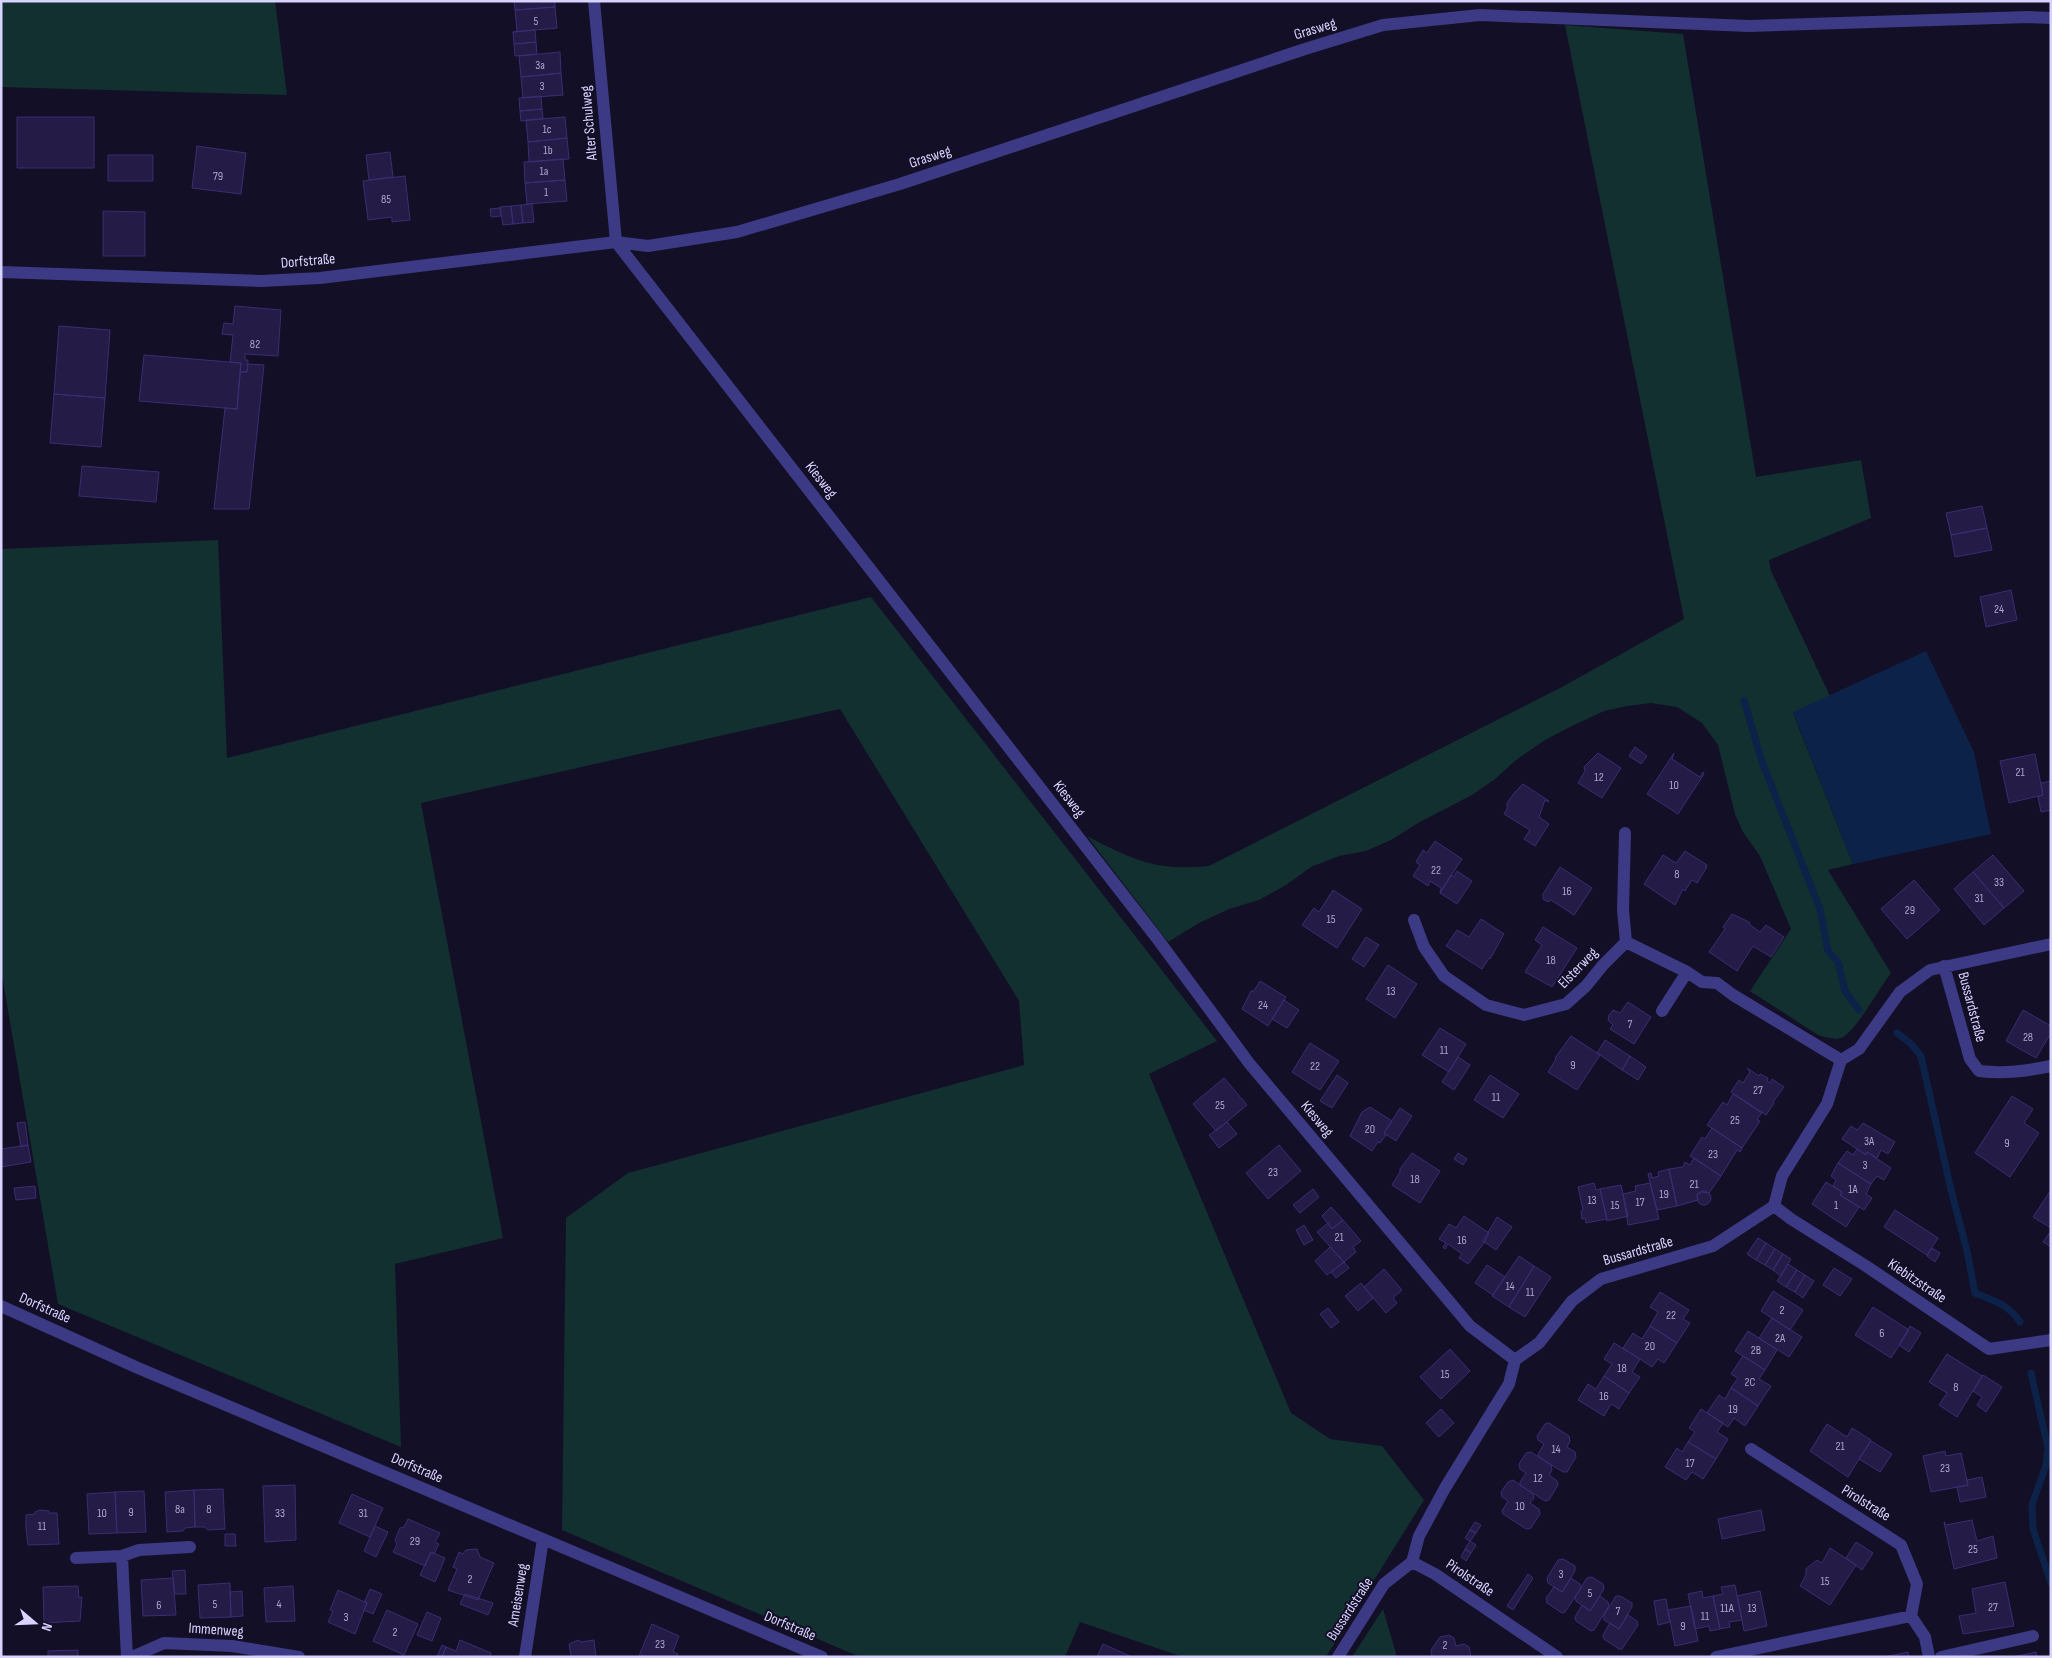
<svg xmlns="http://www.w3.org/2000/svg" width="2052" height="1658" viewBox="0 0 2052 1658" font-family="'Sofia Sans Condensed',sans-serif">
  <rect width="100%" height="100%" fill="#130f26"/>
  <path fill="#12302f" d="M1 1H275L287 95 1 87Z
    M1565 25 1683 34 1756 477 1861 460 1871 518 1769 560 1771 571 1830 696 1793 713 1853 864 1828 870 1891 973C1880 987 1855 1033 1841 1038 1833 1040 1825 1037 1818 1035L1750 991 1791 929 1760 856 1743 832 1735 814 1718 745 1702 723 1677 707 1651 703 1627 706 1604 711 1572 726 1545 740 1516 760 1495 779 1472 795 1418 823 1391 840 1366 851 1339 856 1311 867 1286 885 1259 900 1229 909 1199 923 1168 942 1087 836C1134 860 1154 871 1209 866L1562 687 1684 619Z
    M218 540 227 758 871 597 1217 1041 1149 1074 1291 1413 1330 1439 1382 1446 1424 1500 1326 1657H1183L1080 1622 1065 1657H860L562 1530 566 1218 628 1173 1024 1065 1019 1001 840 709 421 803 503 1238 395 1264 401 1447 58 1304 1 969V549Z
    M1383 1609 1397 1657H1352Z"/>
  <path fill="#0c2248" d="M1926 651 1974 752 1991 834 1853 864 1793 712Z"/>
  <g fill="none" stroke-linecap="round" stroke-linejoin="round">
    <path stroke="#0c2248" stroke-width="7" d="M1744 700 1762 762 1820 909 1828 951 1838 962 1845 991 1859 1010
      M1897 1033 1910 1043 1921 1056 1950 1186 1967 1251 1975 1293C1993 1300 2009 1305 2020 1322
      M2031 1373 2048 1448 2046 1465 2032 1505 2033 1529 2051 1583"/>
  </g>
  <path fill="#241b47" stroke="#3b2d73" d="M514 1H555V7L515 10Z
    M555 7 557 28 513 32 517 31 515 10Z
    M535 30 536 42 514 44 513 32Z
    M536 42 537 54 515 56 514 44Z
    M560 52 561 73 521 77 519 56Z
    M561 73 563 95 523 98 521 77Z
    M541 96 542 109 520 111 519 98Z
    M542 109 543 119 521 121 520 111Z
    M17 117H94V168H17Z
    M565 117 567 138 528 142 526 120Z
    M567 138 569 159 529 162 528 142Z
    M197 146 246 153 241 194 192 188Z
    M390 152 393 177 369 180 366 155Z
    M108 155H153V181H108Z
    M563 159 565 180 525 183 524 162Z
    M405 176 410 220 392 222V217L368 220 363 181Z
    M565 180 567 201 527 204 525 183Z
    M532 204 534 222 523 223 521 205Z
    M521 205 523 223 513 224 511 206Z
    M511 206 513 224 503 225 500 207Z
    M500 208 501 216 491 217 490 209Z
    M103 211 145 212V256H103Z
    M235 306 281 310 278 356 245 354V360H248L247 372H240L241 363 230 362 233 335 222 334 224 323 233 324Z
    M59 326 110 330 105 398 54 394Z
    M144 355 241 363 237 409 139 401Z
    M248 364 264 365 249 509H214L225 408 237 409 240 372H247Z
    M54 394 105 398 101 447 50 443Z
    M82 466 159 472 156 502 79 496Z
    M1982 506 1987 528 1951 535 1946 513Z
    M1987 528 1992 550 1955 557 1951 535Z
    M2011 590 2017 620 1986 627 1980 597Z
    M1635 747 1647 756 1641 764 1629 756Z
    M1598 753 1621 768 1602 798 1578 783 1585 771 1584 767Z
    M1674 753 1672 759 1700 777 1703 772 1704 774 1678 814 1647 794Z
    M2035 754 2043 795 2009 803 2000 761Z
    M2051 781V810L2041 812 2038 797 2043 795 2041 783Z
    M1523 784 1549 801 1548 802 1545 800 1539 817 1549 824 1535 846 1524 839 1530 830 1504 814 1507 809V803L1515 792Z
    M1435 841 1462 859 1440 893 1441 888 1430 881 1428 886 1413 876 1420 865 1416 862 1423 850 1427 853Z
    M1685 851 1707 865 1705 866 1707 867 1697 883 1692 880 1685 891 1683 889 1675 905 1644 884 1663 855 1676 863Z
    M1993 855 2024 891 2004 908 1973 872Z
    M1560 867 1592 888 1574 915 1551 900 1548 902 1543 899V894Z
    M1457 871 1472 881 1457 904 1440 893 1451 875 1454 877Z
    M1973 872 2004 908 1984 925 1954 889Z
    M1914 880 1940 910 1907 939 1881 909Z
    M1333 890 1362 909 1337 948 1302 925 1314 908 1319 912Z
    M1732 914 1749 922 1750 925 1760 932 1766 925 1784 937 1771 957 1753 946 1737 971 1709 952 1725 929 1723 927Z
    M1481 919 1504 934 1490 959 1489 958 1482 969 1446 946 1457 930 1469 937Z
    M1543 927 1577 948 1552 987 1525 972 1542 945 1535 940Z
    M1366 937 1379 945 1364 967 1352 959Z
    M1388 965 1417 984 1395 1018 1366 999Z
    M1260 981 1286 997 1268 1026 1242 1009 1251 991H1254Z
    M1284 1000 1299 1010 1287 1028 1272 1019Z
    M1628 1002 1651 1017 1634 1044 1610 1029 1613 1025 1608 1020 1609 1015 1613 1010 1620 1013Z
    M2023 1010 2051 1026V1033L2036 1058 2006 1041Z
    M1440 1028 1466 1044 1449 1072 1422 1055Z
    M1571 1036 1600 1055 1577 1090 1548 1072 1556 1059 1555 1058Z
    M1605 1040 1630 1056 1622 1070 1597 1053Z
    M1310 1043 1339 1061 1320 1090 1292 1072Z
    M1630 1056 1646 1067 1638 1080 1622 1070Z
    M1458 1057 1470 1065 1454 1090 1442 1082Z
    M1747 1068 1759 1076 1760 1074 1768 1078 1767 1081 1770 1083 1772 1079 1784 1087 1773 1102 1774 1103 1766 1115 1731 1092 1739 1080 1743 1083 1750 1072Z
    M1337 1075 1348 1083 1332 1108 1320 1101Z
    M1490 1075 1519 1094 1503 1118 1474 1100Z
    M1224 1078 1247 1105 1216 1131 1193 1104Z
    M1733 1094 1762 1113 1757 1119 1760 1121 1742 1148 1707 1125 1723 1102 1727 1105Z
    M2012 1096 2033 1109 2024 1123 2039 1133 2010 1177 1975 1153Z
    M1370 1107 1392 1121 1384 1133 1386 1135 1380 1143 1378 1142 1372 1151 1350 1136 1362 1112Z
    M1400 1108 1412 1116 1396 1141 1384 1133Z
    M25 1122 28 1145 21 1147 17 1123Z
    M1227 1122 1237 1134 1219 1148 1209 1135Z
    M1863 1123 1895 1142 1888 1154 1881 1150 1877 1158 1867 1152 1866 1155 1842 1139 1851 1126 1857 1130Z
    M1712 1128 1742 1148 1740 1152 1737 1150 1721 1176 1690 1156 1702 1137 1705 1139Z
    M28 1145 31 1162 1 1167V1149Z
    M1279 1145 1301 1171 1268 1199 1246 1173Z
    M1857 1149 1866 1155 1867 1152 1891 1168 1884 1180 1877 1176 1871 1184 1838 1163 1847 1151 1853 1155Z
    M1412 1153 1440 1171 1420 1203 1392 1185 1400 1172V1169Z
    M1458 1153 1467 1159 1463 1165 1454 1159Z
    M1694 1158 1721 1176 1709 1193 1701 1192 1697 1194 1698 1200 1677 1206 1669 1169 1683 1167 1685 1162 1690 1165Z
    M1838 1163 1871 1184 1866 1194 1872 1198 1864 1210 1840 1195 1842 1192 1833 1186 1836 1180 1831 1176Z
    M1669 1169 1677 1206 1657 1210 1648 1174 1651 1173 1652 1178 1659 1176 1658 1172Z
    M1826 1182 1842 1192 1840 1195 1859 1207 1846 1227 1812 1204Z
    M1594 1183 1596 1190 1600 1189 1607 1219 1586 1223 1585 1218 1582 1219 1581 1211 1583 1210 1578 1187Z
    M1650 1183 1659 1219 1628 1225 1623 1194 1636 1191 1635 1186Z
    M1621 1185 1628 1216 1607 1221 1600 1189Z
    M35 1186 36 1198 16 1200 14 1188Z
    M1313 1189 1319 1197 1300 1213 1293 1205Z
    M2051 1190V1228L2033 1217Z
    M1697 1198a7 7 0 1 1 14 0a7 7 0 1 1-14 0Z
    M1331 1207 1343 1220 1332 1229 1322 1216Z
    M1895 1210 1938 1238 1927 1255 1884 1227Z
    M1464 1216 1489 1233 1484 1243 1468 1264 1459 1258 1462 1254 1448 1244 1445 1249 1443 1247 1446 1243 1439 1239 1449 1224 1456 1228Z
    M1497 1217 1512 1227 1496 1250 1483 1241Z
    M1343 1220 1361 1241 1353 1247 1356 1252 1344 1262 1317 1232 1328 1223 1332 1229Z
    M1304 1225 1313 1240 1304 1245 1296 1230Z
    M2051 1231V1247L2043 1242Z
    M1758 1238 1766 1243 1756 1260 1747 1254Z
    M1766 1243 1775 1249 1765 1265 1756 1260Z
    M1330 1247 1344 1262 1327 1275 1315 1261Z
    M1932 1248 1940 1253 1935 1262 1927 1256Z
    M1775 1249 1783 1254 1773 1270 1765 1265Z
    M1783 1254 1791 1259 1781 1276 1773 1270Z
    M1519 1256 1534 1266 1509 1307 1492 1296Z
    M1344 1262 1349 1268 1336 1278 1331 1272Z
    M1788 1264 1797 1270 1786 1287 1777 1281Z
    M1487 1265 1505 1277 1493 1295 1475 1283Z
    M1534 1266 1551 1277 1525 1317 1509 1307Z
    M1834 1268 1852 1279 1840 1296 1823 1285Z
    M1384 1269 1402 1290 1393 1298 1397 1303 1386 1313 1364 1287Z
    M1797 1270 1805 1275 1795 1292 1786 1287Z
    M1805 1275 1814 1281 1803 1298 1795 1292Z
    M1361 1283 1373 1298 1358 1311 1345 1296Z
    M1773 1291 1803 1310 1790 1330 1761 1311Z
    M1660 1292 1689 1310 1683 1319 1690 1323 1677 1343 1650 1326 1658 1312 1650 1307Z
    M1873 1307 1909 1330 1891 1358 1855 1335Z
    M1328 1308 1339 1322 1331 1328 1320 1314Z
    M1772 1318 1802 1337 1789 1357 1759 1338Z
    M1650 1326 1677 1343 1664 1363 1658 1359 1652 1367 1623 1348 1633 1333 1642 1339Z
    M1910 1326 1921 1333 1909 1352 1899 1345Z
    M1748 1331 1777 1350 1765 1370 1735 1351Z
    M1614 1343 1640 1359 1632 1372 1640 1377 1629 1393 1604 1376 1612 1364 1604 1359Z
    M1450 1349 1470 1371 1441 1399 1420 1377Z
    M1947 1354 1982 1376 1957 1417 1939 1405 1947 1393 1929 1382Z
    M1743 1356 1765 1370 1759 1379 1771 1386 1758 1406 1731 1388 1738 1378 1731 1374Z
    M1983 1375 2002 1387 1986 1412 1977 1405 1982 1397 1973 1391Z
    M1604 1376 1629 1393 1619 1409 1611 1404 1604 1416 1578 1400 1588 1384 1596 1389Z
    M1731 1388 1758 1406 1745 1426 1734 1418 1728 1427 1707 1413 1719 1395 1725 1399Z
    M1441 1409 1454 1423 1439 1437 1426 1423Z
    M1701 1409 1723 1423 1717 1432 1728 1439 1716 1459 1688 1442 1695 1432 1689 1428Z
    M1549 1423 1569 1436 1570 1441 1567 1447 1575 1452 1576 1457 1567 1472H1563L1539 1457 1538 1454 1544 1444 1538 1440 1537 1436 1545 1424Z
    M1827 1424 1847 1437 1852 1428 1871 1440 1848 1477 1810 1451Z
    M1871 1441 1892 1454 1880 1472 1859 1459Z
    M1688 1442 1716 1459 1703 1479 1692 1472 1686 1480 1665 1467 1677 1448 1682 1452Z
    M1945 1451 1946 1456 1961 1453 1968 1485 1931 1492 1923 1456Z
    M1531 1452 1551 1465 1552 1470 1549 1475 1557 1481 1558 1485 1549 1500 1545 1501 1520 1485V1482L1526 1473 1520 1469 1519 1464 1526 1453Z
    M1982 1477 1986 1497 1960 1502 1957 1487 1968 1485 1967 1480Z
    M1513 1480 1533 1494 1534 1498 1530 1503 1539 1509 1540 1514 1531 1528 1526 1529 1503 1514 1502 1511 1508 1501 1502 1497 1501 1492 1508 1482Z
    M295 1485 296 1540 265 1542 263 1486Z
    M223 1489 225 1529 208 1530 205 1527H195L194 1490Z
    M194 1490 195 1527 185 1528 183 1531 167 1532 165 1492Z
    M144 1491 146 1532 117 1533 115 1492Z
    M115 1492 117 1533 89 1534 87 1494Z
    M352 1494 383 1508 370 1537 339 1523Z
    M40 1510 49 1511V1513H57L59 1544 28 1545 26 1528V1515L35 1514V1512Z
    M1761 1510 1765 1530 1722 1539 1718 1519Z
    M408 1519 440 1533 435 1542 439 1544 434 1554 431 1552 425 1566 393 1552 397 1544 395 1540 400 1528 404 1527Z
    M1972 1520 1977 1541 1993 1536 1997 1558 1954 1569 1944 1522 1946 1525Z
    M1475 1522 1481 1525 1476 1533 1470 1530Z
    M375 1526 388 1532 376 1557 364 1551Z
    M1470 1530 1476 1533 1470 1541 1465 1538Z
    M225 1534H235L236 1546H225Z
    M1470 1541 1476 1545 1471 1553 1465 1549Z
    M1856 1542 1873 1553 1862 1570 1846 1558Z
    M1830 1548 1856 1565 1830 1605 1800 1586 1806 1575V1569L1817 1560 1822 1563Z
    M477 1549 480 1557 494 1563 478 1600 448 1590 457 1569 453 1567 459 1552 463 1554 466 1550Z
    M1465 1549 1471 1553 1466 1561 1461 1557Z
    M431 1552 445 1558 435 1582 420 1575Z
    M1563 1559 1575 1566V1571L1562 1592 1548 1583 1547 1578 1558 1560Z
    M185 1570 186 1594H175L172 1571Z
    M1528 1574 1533 1578 1513 1610 1507 1606Z
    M1592 1577 1603 1584 1604 1589 1590 1611 1576 1601 1575 1597 1587 1578Z
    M173 1578 176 1615 143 1616 141 1580Z
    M1571 1578 1580 1584 1581 1588 1565 1612 1562 1613 1547 1603 1546 1598 1554 1587 1562 1592Z
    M2005 1582 2014 1626 1963 1634 1959 1616 1976 1613 1972 1589Z
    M230 1583 231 1617 200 1618 198 1585Z
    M1735 1585 1742 1620 1729 1622 1730 1627 1720 1629 1713 1596 1723 1594 1721 1587Z
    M78 1586 79 1598 82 1597 80 1621 44 1623 43 1587Z
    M293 1586 295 1621 266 1622 264 1588Z
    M370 1589 382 1594 373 1614 364 1610 367 1603 365 1601Z
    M338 1590 367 1603 355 1634 328 1622 333 1611 330 1610Z
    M242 1591 243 1616 231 1617 230 1592Z
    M1702 1591 1703 1598 1713 1596 1720 1629 1710 1631 1709 1626 1695 1629 1688 1594Z
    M1760 1591 1767 1626 1744 1631 1737 1596Z
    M465 1594 493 1603 488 1615 460 1604Z
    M1600 1596 1608 1602 1609 1606 1594 1630 1591 1631 1576 1621 1575 1617 1582 1605 1590 1611Z
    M1616 1596H1620L1632 1603V1607L1619 1629 1604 1620V1615Z
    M1666 1599 1670 1622 1658 1625 1654 1601Z
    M1691 1606 1698 1641 1675 1646 1668 1610Z
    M387 1610 418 1624 404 1655 373 1641Z
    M427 1612 441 1618 432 1641 417 1635Z
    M1628 1615 1637 1621 1638 1625 1622 1649H1619L1604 1639 1603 1635 1610 1623 1619 1629Z
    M652 1624 679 1636 673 1652 678 1654 677 1657 639 1656Z
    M1449 1635 1454 1638 1456 1646 1464 1644 1469 1647 1471 1657H1432L1431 1650 1440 1637Z
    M460 1640 491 1653 490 1657H442L446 1647 456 1651Z
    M578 1640 581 1642 594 1640 596 1657H568L571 1656 569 1644Z
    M1103 1644 1130 1656V1657H1097Z
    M442 1645 446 1647 442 1657H437Z
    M78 1650V1657H48V1651Z
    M1908 1652 1909 1657H1884Z
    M2036 1652 2037 1657H2013Z"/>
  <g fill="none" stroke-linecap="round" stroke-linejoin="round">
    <path stroke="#3d3a85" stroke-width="12" d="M594 1 616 242
      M616 242 1156 937 1249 1063 1470 1326 1515 1360
      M1 272 262 281 320 278 616 242 648 246 737 232 900 184 1305 49 1383 25 1480 15 1749 26 2028 17 2051 18
      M1625 833 1623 910 1626 942 1687 972 1702 982 1717 983 1733 995 1841 1060
      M1414 920 1424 947 1444 976 1486 1005 1524 1015 1566 1004 1586 986 1603 965 1626 942
      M1944 966 1970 1059 1979 1071C2005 1074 2026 1071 2051 1066
      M1662 1011 1687 972
      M1774 1206 1791 1219 1866 1266 1989 1349 2051 1340
      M1 1306 138 1368 822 1657
      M122 1556 127 1657
      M76 1558 122 1556 139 1550 190 1547
      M1412 1562 1435 1574 1557 1657
      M1911 1616 1925 1637 1929 1657
      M132 1657 164 1643 232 1646 299 1657
      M525 1657 543 1539
      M1338 1657 1384 1584 1412 1562 1419 1536 1445 1488 1509 1384 1515 1360 1539 1343 1572 1301 1601 1279 1713 1246 1774 1206 1782 1176 1827 1104 1841 1060 1859 1049 1900 992 1930 970 2051 944
      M1716 1657 1911 1616 1917 1584 1901 1545 1751 1449
      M1941 1657 2033 1636"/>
  </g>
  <g text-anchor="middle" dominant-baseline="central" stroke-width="4" stroke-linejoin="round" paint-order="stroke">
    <g font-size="12" fill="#aca6d1">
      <text x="536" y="21">5</text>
      <text x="540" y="65">3a</text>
      <text x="542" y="86">3</text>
      <text x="547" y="129">1c</text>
      <text x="548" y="150">1b</text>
      <text x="544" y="171">1a</text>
      <text x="218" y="176">79</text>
      <text x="546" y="192">1</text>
      <text x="386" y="199">85</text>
      <text x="255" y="344">82</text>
      <text x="1999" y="609">24</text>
      <text x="2020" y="772">21</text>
      <text x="1599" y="777">12</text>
      <text x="1674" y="785">10</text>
      <text x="1436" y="870">22</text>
      <text x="1677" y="874">8</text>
      <text x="1999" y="882">33</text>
      <text x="1567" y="891">16</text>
      <text x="1979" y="898">31</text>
      <text x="1910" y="910">29</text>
      <text x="1331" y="919">15</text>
      <text x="1551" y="960">18</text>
      <text x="1391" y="991">13</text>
      <text x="1263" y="1005">24</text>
      <text x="1630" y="1024">7</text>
      <text x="2028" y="1037">28</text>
      <text x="1444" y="1050">11</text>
      <text x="1573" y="1065">9</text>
      <text x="1315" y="1066">22</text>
      <text x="1758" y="1090">27</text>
      <text x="1496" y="1097">11</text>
      <text x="1220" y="1105">25</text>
      <text x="1735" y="1120">25</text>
      <text x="1370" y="1129">20</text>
      <text x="1869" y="1141">3A</text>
      <text x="2007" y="1143">9</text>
      <text x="1713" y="1154">23</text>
      <text x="1865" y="1165">3</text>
      <text x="1273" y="1172">23</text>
      <text x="1415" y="1179">18</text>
      <text x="1694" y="1184">21</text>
      <text x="1853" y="1189">1A</text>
      <text x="1664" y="1194">19</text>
      <text x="1592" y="1200">13</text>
      <text x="1640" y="1202">17</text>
      <text x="1615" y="1205">15</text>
      <text x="1836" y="1205">1</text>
      <text x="1339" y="1237">21</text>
      <text x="1462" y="1240">16</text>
      <text x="1510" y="1286">14</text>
      <text x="1530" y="1292">11</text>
      <text x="1782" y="1310">2</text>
      <text x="1671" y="1315">22</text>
      <text x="1882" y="1333">6</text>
      <text x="1780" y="1338">2A</text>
      <text x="1650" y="1346">20</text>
      <text x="1756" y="1350">2B</text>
      <text x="1622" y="1368">18</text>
      <text x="1445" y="1374">15</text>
      <text x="1750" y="1382">2C</text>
      <text x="1956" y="1387">8</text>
      <text x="1604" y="1396">16</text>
      <text x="1733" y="1409">19</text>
      <text x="1840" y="1446">21</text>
      <text x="1556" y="1449">14</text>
      <text x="1690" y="1463">17</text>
      <text x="1945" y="1468">23</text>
      <text x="1538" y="1478">12</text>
      <text x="1520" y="1506">10</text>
      <text x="180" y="1509">8a</text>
      <text x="209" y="1509">8</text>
      <text x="131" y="1512">9</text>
      <text x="102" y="1513">10</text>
      <text x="280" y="1513">33</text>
      <text x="363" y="1513">31</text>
      <text x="42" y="1526">11</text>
      <text x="415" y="1541">29</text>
      <text x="1973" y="1549">25</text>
      <text x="1561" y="1574">3</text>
      <text x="470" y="1579">2</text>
      <text x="1825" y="1581">15</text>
      <text x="1590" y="1593">5</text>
      <text x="215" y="1604">5</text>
      <text x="279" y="1604">4</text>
      <text x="159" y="1605">6</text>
      <text x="1993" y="1607">27</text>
      <text x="1727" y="1608">11A</text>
      <text x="1752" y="1608">13</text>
      <text x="1618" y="1611">7</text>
      <text x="1705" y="1616">11</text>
      <text x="346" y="1617">3</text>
      <text x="1683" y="1626">9</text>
      <text x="395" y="1632">2</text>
      <text x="660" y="1644">23</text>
      <text x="1445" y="1645">2</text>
    </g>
    <g font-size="15" fill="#d9d4ff" stroke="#130f26">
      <text transform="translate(1315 29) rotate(-17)">Grasweg</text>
      <text transform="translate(589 123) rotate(-95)">Alter Schulweg</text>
      <text transform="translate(930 157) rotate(-18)">Grasweg</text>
      <text transform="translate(308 261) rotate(-5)">Dorfstraße</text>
      <text transform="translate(821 480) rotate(52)">Kiesweg</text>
      <text transform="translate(1069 799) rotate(52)">Kiesweg</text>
      <text transform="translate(1578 968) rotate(-46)">Elsterweg</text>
      <text transform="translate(1972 1007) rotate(75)">Bussardstraße</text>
      <text transform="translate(1317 1119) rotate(50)">Kiesweg</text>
      <text transform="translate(1638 1251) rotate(-16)">Bussardstraße</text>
      <text transform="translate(1917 1281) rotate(34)">Kiebitzstraße</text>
      <text transform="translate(45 1308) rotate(24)">Dorfstraße</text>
      <text transform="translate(417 1468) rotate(23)">Dorfstraße</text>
      <text transform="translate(1866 1503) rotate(32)">Pirolstraße</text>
      <text transform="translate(1470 1578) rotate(34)">Pirolstraße</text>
      <text transform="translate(518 1595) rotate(-81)">Ameisenweg</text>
      <text transform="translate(1350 1609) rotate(-57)">Bussardstraße</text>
      <text transform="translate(790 1626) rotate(23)">Dorfstraße</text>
      <text transform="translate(216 1630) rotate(4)">Immenweg</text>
    </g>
  </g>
  <rect width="2052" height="1658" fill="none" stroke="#d9d4ff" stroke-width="5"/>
  <g transform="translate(35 1623) rotate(109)" stroke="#130f26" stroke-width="4" paint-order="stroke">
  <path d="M0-4L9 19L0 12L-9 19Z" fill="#d9d4ff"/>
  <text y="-8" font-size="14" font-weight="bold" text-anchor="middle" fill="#d9d4ff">N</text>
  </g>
</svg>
